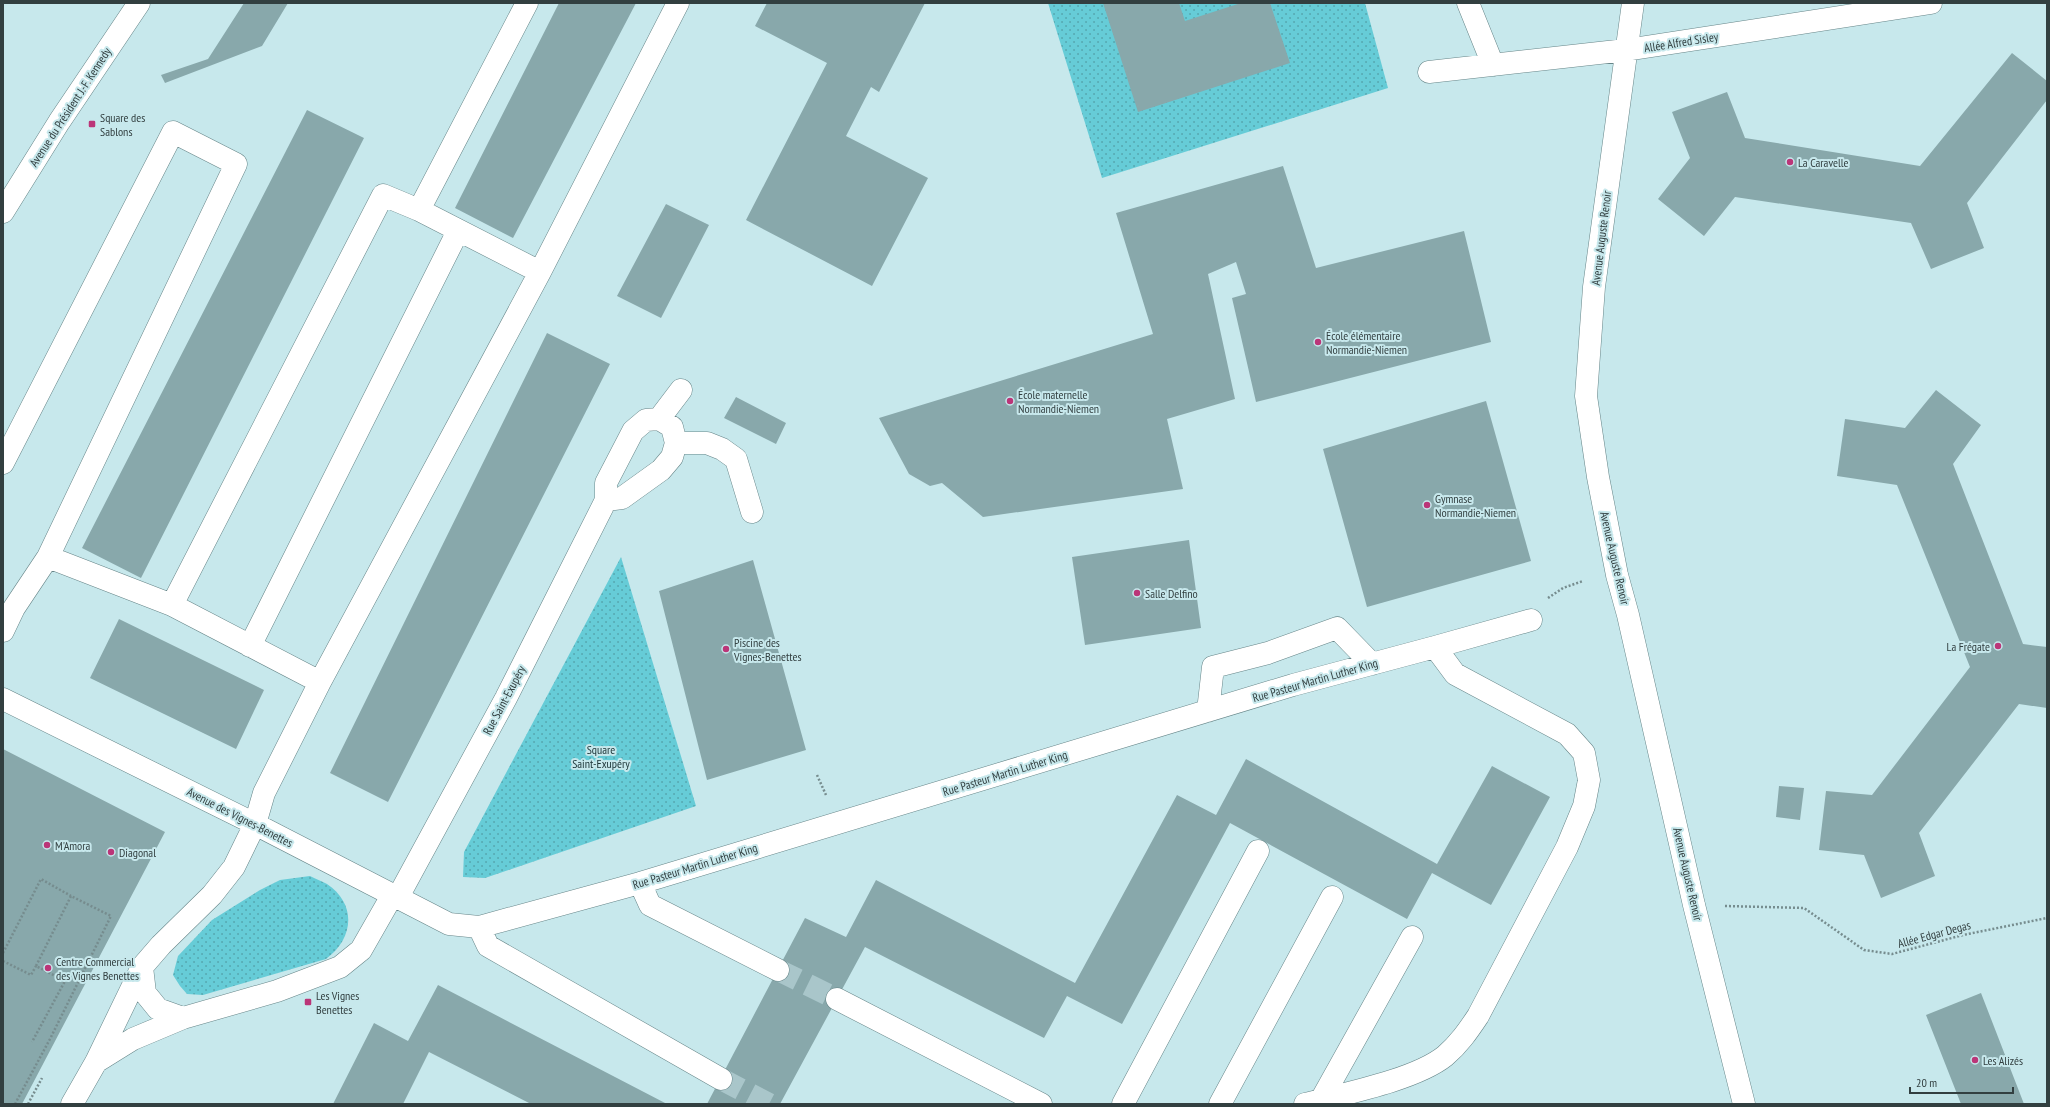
<svg xmlns="http://www.w3.org/2000/svg" width="2050" height="1107" viewBox="0 0 2050 1107" font-family="'PT Sans Narrow',sans-serif">
  <defs>
    <pattern id="green-dots" width="8" height="8" patternUnits="userSpaceOnUse"><rect width="8" height="8" fill="#66ccd7"/><path d="M2 2h.1M6 6h.1" fill="none" stroke="#55a7b0" stroke-width="1.8" stroke-linecap="round"/></pattern>
  </defs>
  <rect width="100%" height="100%" fill="#c7e8ec"/>
  <path fill="url(#green-dots)" d="M1048 3H1365L1388 88 1102 178Z
    M621 557 696 806 485 878 463 877 464 852Z
    M310 876C315 879 322 881 327 884 357 904 354 939 326 959L203 995 187 994 180 986 173 975 178 956 212 920 260 890 280 880Z"/>
  <path fill="#88a8ab" d="M244 3H288L262 46 165 83 161 75 208 59Z
    M559 3H636L513 238 455 208Z
    M767 3H925L879 92 871 87 846 136 928 178 872 286 746 220 827 63 755 26Z
    M1103 3H1179L1185 21 1241 3H1270L1290 63 1138 112Z
    M2012 53 2047 81V100L1967 203 1984 248 1931 269 1911 223 1735 197 1704 236 1658 199 1690 158 1672 112 1727 92 1745 138 1920 166Z
    M307 110 364 138 141 578 82 548Z
    M1283 166 1316 268 1464 231 1491 342 1256 402 1232 298 1246 294 1236 262 1208 274 1235 399 1167 419 1183 489 983 517 942 483 930 486 909 474 879 418 1153 334 1116 213Z
    M666 204 709 225 661 318 617 296Z
    M547 333 610 364 388 802 330 773Z
    M1936 390 1981 425 1953 464 2023 644 2047 647V708L2019 704 1919 833 1935 876 1881 898 1864 855 1819 850 1826 791 1872 795 1970 667 1897 485 1837 476 1845 419 1905 428Z
    M736 397 786 423 776 444 724 418Z
    M1486 401 1531 561 1367 607 1323 449Z
    M1189 540 1201 628 1085 645 1072 557Z
    M753 560 806 750 707 780 659 591Z
    M119 619 264 690 236 749 90 678Z
    M3 749 165 832 22 1104H3Z
    M1246 759 1437 864 1492 766 1550 797 1491 905 1432 873 1407 919 1230 823 1122 1024 1067 996 1044 1038 865 947 780 1104H707L805 918 846 937 876 880 1075 983 1177 795 1216 815Z
    M1779 786 1804 788 1800 820 1776 817Z
    M438 985 667 1104H531L429 1052 403 1104H333L374 1023 408 1041Z
    M1981 993 2024 1104H1961L1926 1015Z"/>
  <g fill="none" stroke-linecap="round" stroke-linejoin="round">
    <path stroke="#a9c6ca" stroke-width="22" stroke-dasharray="22 11" stroke-linecap="butt" d="M778 970 837 999
      M721 1079 769 1104"/>
    <defs>
      <path id="minor" d="M1468 3 1493 65
        M1633 3 1594 287 1586 396 1598 477 1617 575 1628 615 1694 905 1744 1104
        M1429 72 1626 50 1931 3
        M419 210 527 3
        M659 419 681 390
        M676 443H707L722 449 736 459 752 512
        M3 463 173 132 236 164 48 557 14 608 3 631
        M48 557 172 605
        M250 646 458 231
        M320 682 172 605 383 195 419 210 540 272
        M3 699 255 824 449 924 479 927 640 883 1293 685 1435 647 1531 620
        M1208 711 1213 667 1268 653 1337 628 1372 664
        M640 883 650 905 778 970
        M398 897 506 698 606 500V483L633 431 646 420 659 419 672 427 676 443 672 457 661 470 622 498 606 500
        M479 927 488 946 721 1079
        M142 967 145 993 158 1009 183 1018
        M837 999 1041 1104
        M96 1062 133 1039 183 1018 277 991 340 967 361 950 393 894
        M1321 1100 1412 937
        M72 1104 96 1062 142 967 161 945 212 895 234 867 255 824 264 793 320 682 540 272 678 3
        M1123 1104 1258 851
        M1220 1104 1332 897
        M1305 1104C1343 1094 1415 1080 1445 1056 1459 1044 1468 1031 1478 1016L1567 847 1584 806 1589 780 1584 753 1567 734 1455 674 1435 647"/>
      <path id="major" d="M3 212 59 122 139 3"/>
    </defs>
    <use href="#minor" stroke="#668588" stroke-width="23"/>
    <use href="#major" stroke="#668588" stroke-width="23"/>
    <path stroke="#768c8e" stroke-width="2.5" stroke-dasharray="2 2" stroke-linecap="butt" d="M1548 598 1563 588 1583 581
      M817 775 826 795
      M1725 906 1804 908 1864 950 1892 954 1963 935 2047 918
      M3 953 41 879 71 896
      M3 961 31 975 36 966
      M15 1104 50 1039 111 916 71 896 36 966 65 981 32 1042
      M28 1104 42 1078"/>
    <use href="#minor" stroke="#fff" stroke-width="22"/>
    <use href="#major" stroke="#fff" stroke-width="22"/>
  </g>
  <g fill="#bb3578" stroke="#c7e8ec" stroke-width="1.5">
    <rect x="88" y="120" width="8" height="8" rx="2"/>
    <circle cx="1790" cy="162" r="4"/>
    <circle cx="1318" cy="342" r="4"/>
    <circle cx="1010" cy="401" r="4"/>
    <circle cx="1427" cy="505" r="4"/>
    <circle cx="1137" cy="593" r="4"/>
    <circle cx="1998" cy="646" r="4"/>
    <circle cx="726" cy="649" r="4"/>
    <circle cx="47" cy="845" r="4"/>
    <circle cx="111" cy="852" r="4"/>
    <circle cx="48" cy="968" r="4"/>
    <rect x="304" y="998" width="8" height="8" rx="2"/>
    <circle cx="1975" cy="1060" r="4"/>
  </g>
  <g text-anchor="middle" dominant-baseline="central" stroke-width="4" stroke-linejoin="round" paint-order="stroke">
    <g font-size="12" fill="#323f40" stroke="#c7e8ec">
      <text transform="translate(1681 42) rotate(-9)">Allée Alfred Sisley</text>
      <text transform="translate(70 107) rotate(-57)">Avenue du Président J.-F. Kennedy</text>
      <text transform="translate(1601 238) rotate(-83)">Avenue Auguste Renoir</text>
      <text transform="translate(1615 558) rotate(77)">Avenue Auguste Renoir</text>
      <text transform="translate(1315 680) rotate(-16)">Rue Pasteur Martin Luther King</text>
      <text transform="translate(504 700) rotate(-62)">Rue Saint-Exupéry</text>
      <text transform="translate(1005 773) rotate(-17)">Rue Pasteur Martin Luther King</text>
      <text transform="translate(240 817) rotate(27)">Avenue des Vignes-Benettes</text>
      <text transform="translate(695 866) rotate(-17)">Rue Pasteur Martin Luther King</text>
      <text transform="translate(1688 874) rotate(77)">Avenue Auguste Renoir</text>
      <text transform="translate(1934 934) rotate(-15)">Allée Edgar Degas</text>
    </g>
    <g font-size="12" fill="#323f40" stroke="#c7e8ec" text-anchor="start">
      <text x="100" y="117">Square des<tspan x="100" dy="14">Sablons</tspan></text>
      <text x="1798" y="162">La Caravelle</text>
      <text x="1326" y="335">École élémentaire<tspan x="1326" dy="14">Normandie-Niemen</tspan></text>
      <text x="1018" y="394">École maternelle<tspan x="1018" dy="14">Normandie-Niemen</tspan></text>
      <text x="1435" y="498">Gymnase<tspan x="1435" dy="14">Normandie-Niemen</tspan></text>
      <text x="1145" y="593">Salle Delfino</text>
      <text x="734" y="642">Piscine des<tspan x="734" dy="14">Vignes-Benettes</tspan></text>
      <text x="1990" y="646" text-anchor="end">La Frégate</text>
      <text x="55" y="845">M'Amora</text>
      <text x="119" y="852">Diagonal</text>
      <text x="56" y="961">Centre Commercial<tspan x="56" dy="14">des Vignes Benettes</tspan></text>
      <text x="316" y="995">Les Vignes<tspan x="316" dy="14">Benettes</tspan></text>
      <text x="1983" y="1060">Les Alizés</text>
    </g>
    <g font-size="12" fill="#1b3336" stroke="#c7e8ec">
      <text x="601" y="749">Square<tspan x="601" dy="14">Saint-Exupéry</tspan></text>
    </g>
  </g>
  <rect width="2050" height="1107" fill="none" stroke="#323f40" stroke-width="8"/>
  <path d="M1910 1087v6h103v-6" fill="none" stroke="#323f40" stroke-width="2"/>
  <text x="1916" y="1087" font-size="12" fill="#323f40" stroke="#c7e8ec" stroke-width="3" paint-order="stroke">20 m</text>
</svg>
